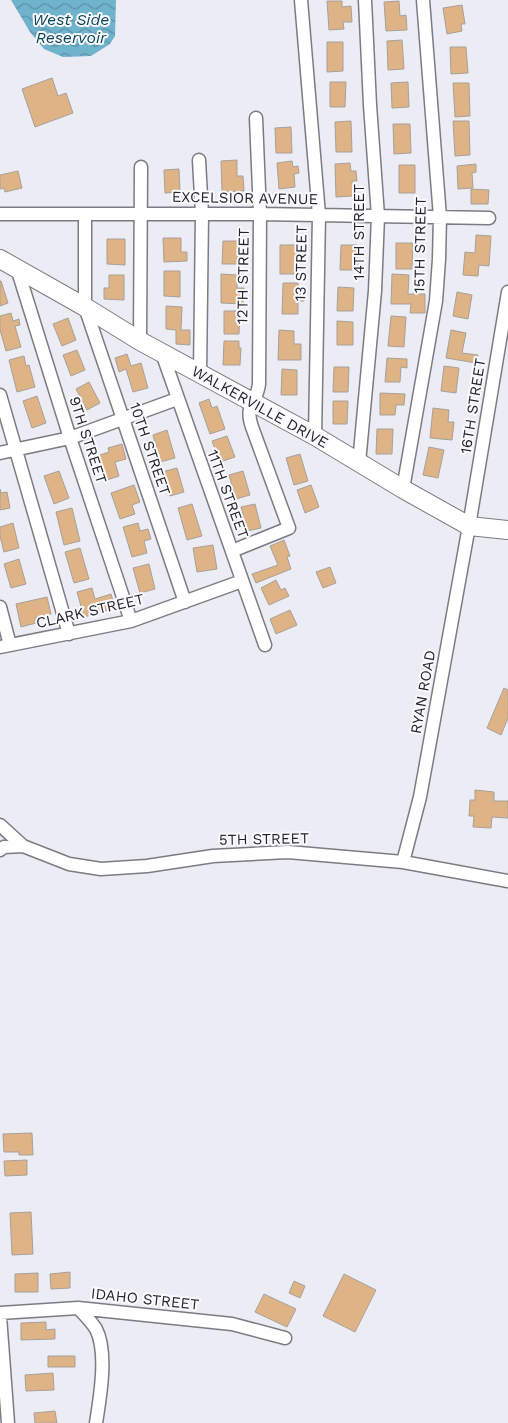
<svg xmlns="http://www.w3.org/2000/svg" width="508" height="1423" viewBox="0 0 508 1423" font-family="'Work Sans',sans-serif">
  <defs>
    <pattern id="water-waves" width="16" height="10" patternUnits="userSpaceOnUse" patternTransform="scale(1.25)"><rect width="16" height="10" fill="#70b3cc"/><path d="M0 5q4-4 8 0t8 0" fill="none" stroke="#5c91a6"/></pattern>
  </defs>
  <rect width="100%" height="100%" fill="#ececf5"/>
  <path fill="url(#water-waves)" d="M11 0H116L115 36 110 44 91 56 63 57 44 49 30 32Z"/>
  <path fill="#deb386" stroke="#a7a09a" d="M327 1H342V7L351 6 352 22H343L344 29 329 30Z
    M399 1 400 16 406 15 407 30 386 31 384 2Z
    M462 5 465 24H461L462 31 447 34 443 8Z
    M402 40 404 69 388 70 387 41Z
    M327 42H343V71L327 72Z
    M450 47H466L468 73 451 74Z
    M52 78 58 96 66 93 73 113 35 127 22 89Z
    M330 82H346L345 107H330Z
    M408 82 409 107 392 108 391 83Z
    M453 83H469L470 116 455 117Z
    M351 121 352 152H336L335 122Z
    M453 121H469L470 155 455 156Z
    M393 124H410L411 153 394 154Z
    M291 127 292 153H276L275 128Z
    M237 160V176H243L244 191 222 192 221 161Z
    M292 161 293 167 298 166 299 173 294 174 295 187 279 189 277 163Z
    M350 163 351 171H356L357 181H352L353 196 336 197 335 164Z
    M476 164V172L472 173 473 188 458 189 457 166Z
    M399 165H415V193H399Z
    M179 169 180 192 165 193 164 170Z
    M18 171 22 188 5 192 4 188 0 189V175Z
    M471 189 489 190 488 204H471Z
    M476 235 491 236 489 266 479 265 478 276 463 275 465 252 475 253Z
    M163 238H181V252H187V261L164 262Z
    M107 239H125V265L107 264Z
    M223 241H238L237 264H222Z
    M396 243H413L412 269H396Z
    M280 245H301V259H296L295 274H280Z
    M341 245H357V262H359V270H340Z
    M164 271H180V297L164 296Z
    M221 274 237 275V288H244L243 304 221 303Z
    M392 274 409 275 408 294H425V313H410L411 304H391Z
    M109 275H124V300L104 299V288H109Z
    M0 281H1L8 303 0 306Z
    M283 283H298V292H305L304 301H298V314H282Z
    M338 287 354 288 353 311H337Z
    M457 292 472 295 468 319 453 316Z
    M166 306 182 307 181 330H190V345L176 344V330L166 329Z
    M224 311H240L239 334H224Z
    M11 313 13 321 19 319 20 325 15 326 21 347 6 351 0 330V316Z
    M391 316 406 317 404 347 388 346Z
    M68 318 76 340 62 346 53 324Z
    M337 321 353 322V345H337Z
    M279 330 294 331V344H301V360H278Z
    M451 330 466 333 462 353 478 355 476 363 446 358Z
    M224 341H239V348H241L240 365H223Z
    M77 350 85 370 71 376 63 355Z
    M127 354 131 366 141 363 148 388 133 392 126 369 119 372 115 358Z
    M24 356 26 366 29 365 35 387 17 392 9 360Z
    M387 358 407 359V368L401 367 400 382H385Z
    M444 366 459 368 456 393 441 391Z
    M334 367H349L348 392H333Z
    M282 369 297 370V395H281Z
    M89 382 100 403 87 410 76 389Z
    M380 393 405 394 404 405H396L395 415H380Z
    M37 396 46 423 32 428 23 401Z
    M209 399 212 408 217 406 225 429 210 434 199 403Z
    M333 401H348L347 424H333Z
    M433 408 449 410 448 422H454L452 440 430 438Z
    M377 429H393L392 454H376Z
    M167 430 175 458 160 462 153 435Z
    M227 436 235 457 220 462 212 441Z
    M122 444 126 459 115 462 119 476 104 481 97 456 109 452 108 448Z
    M429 447 444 450 438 478 423 475Z
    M300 454 308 481 294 485 286 458Z
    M177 468 184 492 170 496 162 472Z
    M59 471 69 498 54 504 44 476Z
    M243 471 250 495 236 499 229 475Z
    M134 485 140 502 132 505 135 514 120 519 111 493Z
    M311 485 319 507 305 513 297 490Z
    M0 489 1 493 7 492 10 508 0 510Z
    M192 504 202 536 187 540 178 508Z
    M255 504 261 528 247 531 241 507Z
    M72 508 80 541 64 545 56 512Z
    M13 523 19 548 4 552 0 536V527Z
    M138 523 140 531 148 529 151 539 144 541 147 553 132 557 123 527Z
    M284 540 290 556 287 557 291 569 256 583 252 574 278 565 270 546Z
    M213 545 217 569 197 572 193 548Z
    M80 548 89 579 74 583 65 552Z
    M19 559 26 584 11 588 4 564Z
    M149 564 155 589 140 593 133 568Z
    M330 567 336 583 323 588 316 572Z
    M276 580 281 590 285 588 289 596 269 605 261 588Z
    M92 588 95 599 111 594 115 608 84 617 77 592Z
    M47 597 51 614 35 618 36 623 21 627 16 604Z
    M290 610 297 625 276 634 270 619Z
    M504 688 508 690V718L501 735 487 728Z
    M475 790 494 792V801H508V818L492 817 491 828 473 827 474 816H469L470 800H475Z
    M32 1133 33 1155H19V1152H4L3 1134Z
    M27 1160V1175L5 1176 4 1161Z
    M31 1212 33 1254 12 1255 10 1213Z
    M70 1272V1288L51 1289 50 1274Z
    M38 1273V1292H15V1274Z
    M344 1274 376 1290 355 1332 323 1316Z
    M294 1281 305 1286 300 1298 289 1293Z
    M264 1294 296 1309 287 1327 255 1312Z
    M46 1322V1330L55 1329V1339L21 1340V1323Z
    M48 1356H75V1367H48Z
    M53 1373 54 1390 26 1391 25 1375Z
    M55 1411 57 1423H35L34 1413Z"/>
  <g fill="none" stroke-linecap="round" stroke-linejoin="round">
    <defs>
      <path id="street" d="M301 0 319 215 315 436
        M199 160 202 214 200 373
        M0 214H260L489 218
        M85 215V307L185 602
        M17 268 70 438 131 621
        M140 341 141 167
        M162 353 265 645
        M0 395 69 634
        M0 453 70 438 177 399
        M359 463 375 291 378 216 370 105 365 0
        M403 489 436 301 439 259 440 217 423 0
        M232 551 289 528 252 427C244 404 257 403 259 384L260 214 256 118
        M0 607 10 645
        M0 647 131 621 242 581
        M0 825 23 846 69 864 101 869 147 866 213 856 288 852 403 862 508 881
        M0 850 4 847 23 846
        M403 862 420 797 469 526 508 292
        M78 1308C84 1314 91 1321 96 1329 108 1352 100 1398 96 1423
        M0 1313 78 1308 232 1324 285 1338
        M0 1316 8 1423"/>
      <path id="secondary" d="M0 259 85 307 140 341 315 436 403 489 469 526 508 530"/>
    </defs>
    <use href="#street" stroke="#7b7b83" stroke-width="15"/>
    <use href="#secondary" stroke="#7b7b83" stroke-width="20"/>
    <use href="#street" stroke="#fff" stroke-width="12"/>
    <use href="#secondary" stroke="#fff" stroke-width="18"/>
  </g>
  <g text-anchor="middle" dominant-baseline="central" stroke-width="4" stroke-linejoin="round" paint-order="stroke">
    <g font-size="15" fill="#252529" stroke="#fafafe">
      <text transform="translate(245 198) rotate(1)">EXCELSIOR AVENUE</text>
      <text transform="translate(359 232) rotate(-90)">14TH STREET</text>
      <text transform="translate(420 245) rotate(-89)">15TH STREET</text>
      <text transform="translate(301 263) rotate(-89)">13 STREET</text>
      <text transform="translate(243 276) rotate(-89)">12TH STREET</text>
      <text transform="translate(473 406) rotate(-81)">16TH STREET</text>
      <text transform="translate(260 407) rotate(29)">WALKERVILLE DRIVE</text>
      <text transform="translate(88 440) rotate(72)">9TH STREET</text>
      <text transform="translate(150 449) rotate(71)">10TH STREET</text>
      <text transform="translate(228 494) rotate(70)">11TH STREET</text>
      <text transform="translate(90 611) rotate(-13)">CLARK STREET</text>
      <text transform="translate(423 692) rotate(-80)">RYAN ROAD</text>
      <text transform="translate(264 839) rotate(-1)">5TH STREET</text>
      <text transform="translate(145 1299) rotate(6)">IDAHO STREET</text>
    </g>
    <g font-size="16" font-style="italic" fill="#084557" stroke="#fafafe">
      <text x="71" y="19">West Side<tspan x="71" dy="18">Reservoir</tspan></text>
    </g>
  </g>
</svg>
